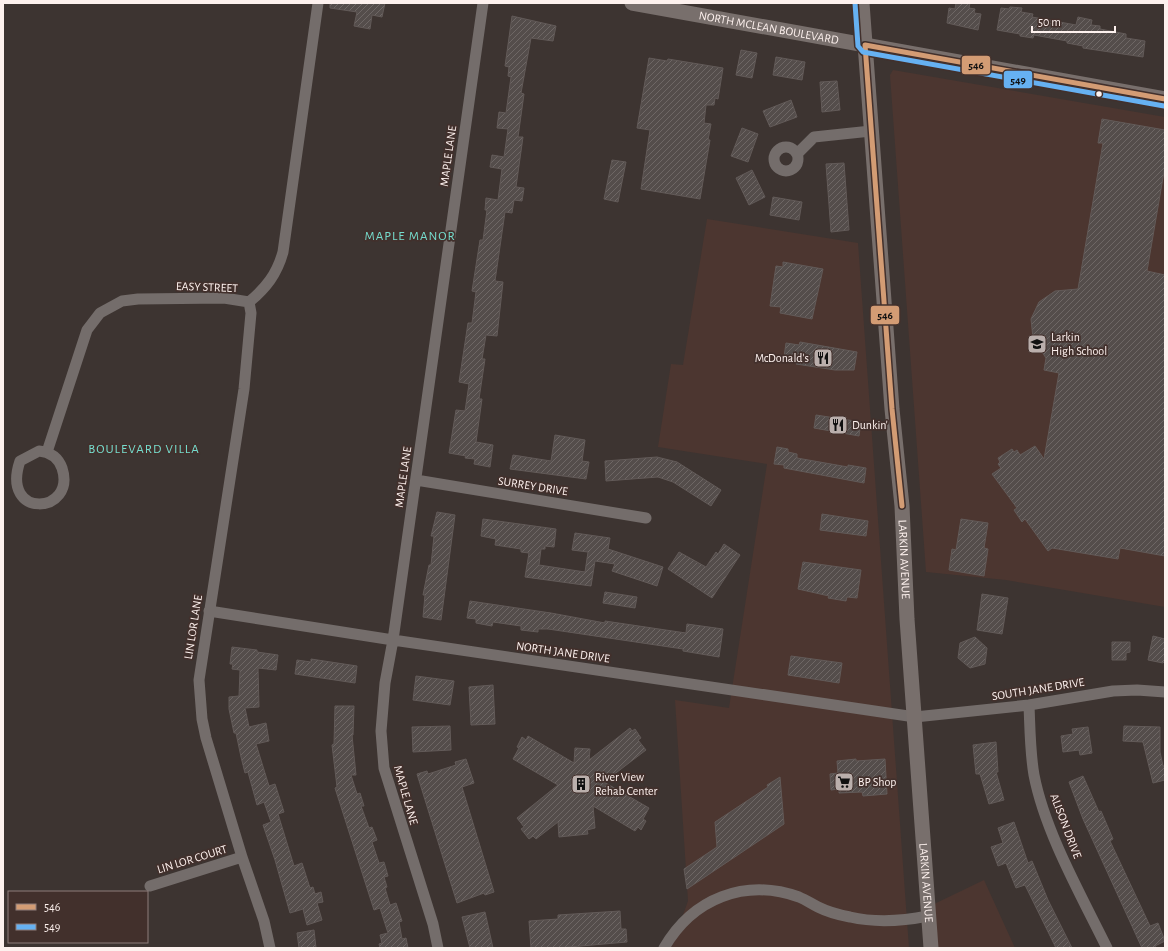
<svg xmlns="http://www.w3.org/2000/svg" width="1168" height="951" viewBox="0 0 1168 951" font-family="'Alegreya Sans',sans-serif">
  <defs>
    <pattern id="building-hatch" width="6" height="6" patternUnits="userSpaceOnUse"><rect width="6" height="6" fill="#544d4b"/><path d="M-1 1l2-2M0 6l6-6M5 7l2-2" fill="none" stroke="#6e6765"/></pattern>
  </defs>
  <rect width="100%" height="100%" fill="#3d3431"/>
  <path fill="#4c3630" d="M893 70 1165 117V607L1006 580 926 572 890 75Z
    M707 219 858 243 909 948H671L688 901 675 700 729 708 767 464 658 447 671 364 683 365Z
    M984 880 1015 948H933L930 906Z"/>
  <path fill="url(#building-hatch)" stroke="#625a58" d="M330 3H385L382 17 372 15 370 29 354 26 357 12 330 8Z
    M956 3H970L969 8 975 9 974 13 981 14 978 30 947 23 949 8 955 9Z
    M1010 7 1022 8 1021 12 1033 14 1032 17 1076 25 1078 17 1092 20 1091 25 1100 26V29L1126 34V38L1145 41 1143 57 1083 48V46L1067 43V41L1034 35 1033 38 1020 36V34L997 30 1001 8 1009 9Z
    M512 16 556 26 553 41 531 38 521 93 524 94 518 137H523L516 187 524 188 522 201 514 200 512 213 505 212 495 281 503 282 497 336 486 335 482 359H485L479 399H482L476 442 493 445 490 467 474 464 475 459 465 458 466 456 449 453 456 410 465 411 469 384 459 382 468 323H472L476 292 472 291 480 240H483L487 210H485L486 198 498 200 502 169 490 167 492 155 504 157 508 129 497 128 499 112 506 113 511 77 508 76 509 67 505 66Z
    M741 50 757 53 752 78 736 75Z
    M776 57 805 62 802 80 773 75Z
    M649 58 667 61 668 59 723 68 718 99 715 98 714 105H706L704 123 711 124 708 140H710L700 199 641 189 650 130 637 128Z
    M837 81 840 110 822 112 820 82Z
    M791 100 797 117 770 127 763 111Z
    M1102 119 1165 130V166L1147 271 1165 275V556L1120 548 1118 559 1052 548 1048 551 1025 519 1022 522 1014 510 1017 508 992 474 1001 468 998 464 1000 462 998 458 1012 449 1014 452 1017 450 1020 455 1035 446 1044 459 1059 373 1044 370 1046 358 1033 338 1031 319 1039 302 1055 291 1078 289 1103 143H1098Z
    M742 128 758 134 748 162 731 156Z
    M612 160 626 162 618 202 604 199Z
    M844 163 849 230 831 232 826 164Z
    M752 170 765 197 749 205 736 178Z
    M773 197 802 202 799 220 770 215Z
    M783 262 823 269 812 319 780 313 781 307 770 306 776 266 783 267Z
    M800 342 857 352 854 370H835L796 364 797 359 784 357 786 343 799 345Z
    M816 415 861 422 859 436 814 428Z
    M555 435 585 440 582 461 589 462 586 479 510 469 513 455 551 461Z
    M777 447 788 449V452L797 454V458L848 467V465L866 468 864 483 784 468V465L774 464Z
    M657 457 677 462 721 490 711 506 673 482 658 477 606 481 605 461Z
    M437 512 455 515 441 620 423 617 425 595H423L429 565H431L434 536H431Z
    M822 514 868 521 866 536 820 530Z
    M483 519 556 529 554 547 545 546V549H541L539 565 585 572 588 552 572 550 575 533 610 538 608 549 663 567 657 586 612 571 615 564 595 561 591 586 525 577 529 553 521 552V549L495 545 496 539 481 536Z
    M961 519 988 523 984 548 988 549 984 576 949 570 952 549 956 550Z
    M724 544 740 555 712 598 668 569 679 552 706 567 716 552 718 554Z
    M803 562 861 570 857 598 847 597 846 601 828 598 829 596 798 589Z
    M605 592 637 597 635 608 603 603Z
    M982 594 1008 598 1002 634 977 630Z
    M470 601 551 613 605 623V621L686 633 687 624 723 629 719 657 683 651V649L548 629H538V632L521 630V626L493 622 492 626 476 623V619L467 618Z
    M1153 636 1165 639V661L1163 663 1148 660Z
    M975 637 987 648 985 664 970 668 958 658 960 643Z
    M1112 642H1130V652L1126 653V660H1112Z
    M232 647 257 650V652L278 655 276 670 258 668 259 707 245 708 249 727 266 723 269 741 256 744 269 786 275 784 284 812 278 814 294 866 302 863 310 888 313 887 315 894 321 892 323 902 317 903 322 920 307 925 303 909 290 913 275 860 263 825 271 822 264 802 257 805 248 772 245 773 241 757 236 733H234L229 709V697L239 696 240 670 232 669 233 664H230Z
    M791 656 842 663 839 683 788 675Z
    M311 659 357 666 355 683 295 674 297 660 311 662Z
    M416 676 454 681 450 705 413 700Z
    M493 685 495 724 471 725 469 687Z
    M335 706H354L353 735H352L356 775H351L357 794 360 793 364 806H361L369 828 372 827 377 840 372 842 379 863 384 862 388 876 384 877 387 887 385 888 390 905 396 903 402 921 399 922 402 939 406 938 408 948H380L379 944 382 943 380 935 388 933 380 908 374 910 335 788 337 787 332 745 334 744Z
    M450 726 451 750 413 752 412 727Z
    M1124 726 1160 727V752L1163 766H1165V780L1153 783 1143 742 1123 741Z
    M1088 727 1092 753 1080 755 1079 750 1063 752 1061 736 1073 734 1072 729Z
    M630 728 632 731 635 729 641 738 638 740 646 750 604 782 649 808 643 819 646 821 641 830 638 827 635 831 593 806 595 828 587 830 588 834 559 837 558 822 536 839 533 836 529 839 521 829 524 827 517 818 558 785 513 759 519 748 517 747 522 737 526 740 528 736 574 763 575 748 590 749 589 760Z
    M996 742 998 772H996L1004 800 989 804 980 774H976L973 745Z
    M466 759 474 783 462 787 494 892 485 895 484 893 457 903 417 774 427 771 428 774 456 765 455 762Z
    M856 759V761L885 759 887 794 863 796 862 792 839 793V789L831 790 830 774 838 773 837 761Z
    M1083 776 1099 812 1101 811 1113 839 1110 841 1150 926 1158 923 1165 941 1155 946 1156 948H1142L1083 819 1069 782Z
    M780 777 784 824 687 889 684 869 717 847 715 822 768 787 767 785Z
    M1014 822 1028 863 1032 861 1048 900 1072 948H1056L1025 885 1016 888 1006 863 998 866 991 847 1003 843 998 828Z
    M620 911 621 929H626L627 942 558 948H531L529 921 558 919V915Z
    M485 912 493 948H470L462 917Z
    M314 930 316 948H299L297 933Z"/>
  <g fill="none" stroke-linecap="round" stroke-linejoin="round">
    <path stroke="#746d6b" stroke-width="11" d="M774 159a12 12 0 1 1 24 0a12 12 0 1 1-24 0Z
      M797 154 814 137 871 131
      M249 302 251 313 244 389 199 680 202 719 206 738 242 857 264 921 270 948
      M39 451C49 452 58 457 62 468 77 514 0 520 20 461Z
      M47 452 87 330 100 313 122 301 138 299 224 298 249 302C266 288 277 274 283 252L318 3
      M416 480 646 518
      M209 611 393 640 915 717 1029 705 1113 691 1137 690 1165 692
      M1029 705C1030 728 1030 752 1034 775 1045 832 1081 895 1107 948
      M150 886 242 857
      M438 948 433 924 384 768 381 731 385 683 393 640 483 3
      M664 948C693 898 745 878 799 897 806 900 812 904 818 907 828 912 839 915 850 917 876 923 903 921 928 916"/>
    <g stroke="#786f6c" stroke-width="15">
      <path id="s1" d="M632 3 1165 99"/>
      <path id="s2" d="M862 3 892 409 902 506 907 619 931 948"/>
    </g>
    <defs>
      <path id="bus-1" d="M902 506 892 409 865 45 1165 99"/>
      <path id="bus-2" d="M855 3 858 46 863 52 1164 106"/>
    </defs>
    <use href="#bus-1" stroke="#42302c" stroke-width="8"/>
    <use href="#bus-2" stroke="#42302c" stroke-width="8"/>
    <use href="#bus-1" stroke="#d39c74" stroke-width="5"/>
    <use href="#bus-2" stroke="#66b1f2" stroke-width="5"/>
  </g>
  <defs>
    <symbol id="school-square" viewBox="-11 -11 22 22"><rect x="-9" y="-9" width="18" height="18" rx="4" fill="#baafac" stroke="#42302c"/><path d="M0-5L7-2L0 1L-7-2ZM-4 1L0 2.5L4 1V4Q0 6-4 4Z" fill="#111"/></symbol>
    <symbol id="restaurant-square" viewBox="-11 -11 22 22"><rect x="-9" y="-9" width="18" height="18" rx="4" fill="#baafac" stroke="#42302c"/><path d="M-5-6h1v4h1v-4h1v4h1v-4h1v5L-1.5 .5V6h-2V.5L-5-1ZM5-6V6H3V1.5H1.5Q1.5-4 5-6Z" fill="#111"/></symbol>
    <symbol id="supermarket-square" viewBox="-11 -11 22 22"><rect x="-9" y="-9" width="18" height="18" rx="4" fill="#baafac" stroke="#42302c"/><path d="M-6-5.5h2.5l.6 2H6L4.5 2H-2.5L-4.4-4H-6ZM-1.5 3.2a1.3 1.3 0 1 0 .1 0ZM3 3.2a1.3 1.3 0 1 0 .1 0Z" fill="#111"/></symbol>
    <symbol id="building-square" viewBox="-11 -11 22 22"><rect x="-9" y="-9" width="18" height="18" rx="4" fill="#baafac" stroke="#42302c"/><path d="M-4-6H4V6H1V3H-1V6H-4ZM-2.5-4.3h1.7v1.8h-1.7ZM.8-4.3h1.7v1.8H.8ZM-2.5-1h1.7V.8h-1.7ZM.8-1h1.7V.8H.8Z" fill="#111"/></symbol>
  </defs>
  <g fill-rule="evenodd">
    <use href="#school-square" x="1026" y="333" width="22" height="22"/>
    <use href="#restaurant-square" x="812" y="347" width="22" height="22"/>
    <use href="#restaurant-square" x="827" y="414" width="22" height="22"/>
    <use href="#supermarket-square" x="833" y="771" width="22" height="22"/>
    <use href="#building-square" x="570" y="773" width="22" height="22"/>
  </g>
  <circle fill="#fdf1ee" stroke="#42302c" stroke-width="1.5" cx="1099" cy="94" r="3.5"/>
  <g text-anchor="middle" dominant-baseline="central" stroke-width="3.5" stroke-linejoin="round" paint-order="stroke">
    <g font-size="12" fill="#fdf1ee" stroke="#42302c">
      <text stroke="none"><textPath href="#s1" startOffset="139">NORTH MCLEAN BOULEVARD</textPath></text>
      <text transform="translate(448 156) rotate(-82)">MAPLE LANE</text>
      <text transform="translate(207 287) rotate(2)">EASY STREET</text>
      <text transform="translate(403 477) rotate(-82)">MAPLE LANE</text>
      <text transform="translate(533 486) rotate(9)">SURREY DRIVE</text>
      <text stroke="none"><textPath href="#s2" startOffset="558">LARKIN AVENUE</textPath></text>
      <text transform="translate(193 627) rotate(-81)">LIN LOR LANE</text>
      <text transform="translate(563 652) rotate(8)">NORTH JANE DRIVE</text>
      <text transform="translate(1038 689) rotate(-9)">SOUTH JANE DRIVE</text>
      <text transform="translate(406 795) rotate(74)">MAPLE LANE</text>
      <text transform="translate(1066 826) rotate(69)">ALISON DRIVE</text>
      <text transform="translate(192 859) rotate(-17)">LIN LOR COURT</text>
      <text stroke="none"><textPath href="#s2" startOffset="882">LARKIN AVENUE</textPath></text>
    </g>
    <g font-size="12" fill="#fdf1ee" stroke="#42302c" text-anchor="start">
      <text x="1051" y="337">Larkin<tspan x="1051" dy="14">High School</tspan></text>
      <text x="809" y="358" text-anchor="end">McDonald's</text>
      <text x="852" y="425">Dunkin'</text>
      <text x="595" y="777">River View<tspan x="595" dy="14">Rehab Center</tspan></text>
      <text x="858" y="782">BP Shop</text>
    </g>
    <g font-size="13" letter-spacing="1" fill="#75ddce" stroke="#42302c">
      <text x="410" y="236">MAPLE MANOR</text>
      <text x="144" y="449">BOULEVARD VILLA</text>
    </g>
  </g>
  <g stroke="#42302c" stroke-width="1.5">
    <rect x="961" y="55" width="30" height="20" rx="4" fill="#d39c74"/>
    <rect x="1003" y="70" width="30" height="19" rx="4" fill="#66b1f2"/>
    <rect x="870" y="305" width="30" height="20" rx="4" fill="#d39c74"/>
  </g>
  <g font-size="11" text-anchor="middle" font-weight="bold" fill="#111">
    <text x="976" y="69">546</text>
    <text x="1018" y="84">549</text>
    <text x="885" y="319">546</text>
  </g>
  <rect width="1168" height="951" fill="none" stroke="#fdf1ee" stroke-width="8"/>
  <rect x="8" y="891" width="140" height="52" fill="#42302c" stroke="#8d7d7a"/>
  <rect x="16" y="904" width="20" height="6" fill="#d39c74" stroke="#8d7d7a"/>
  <text x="44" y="911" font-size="12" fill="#fdf1ee">546</text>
  <rect x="16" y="924" width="20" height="6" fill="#66b1f2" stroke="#8d7d7a"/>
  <text x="44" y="931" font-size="12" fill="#fdf1ee">549</text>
  <path d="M1032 26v6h83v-6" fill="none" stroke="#fdf1ee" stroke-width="2"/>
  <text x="1038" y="26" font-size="12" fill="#fdf1ee" stroke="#42302c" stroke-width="3" paint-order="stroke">50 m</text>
</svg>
